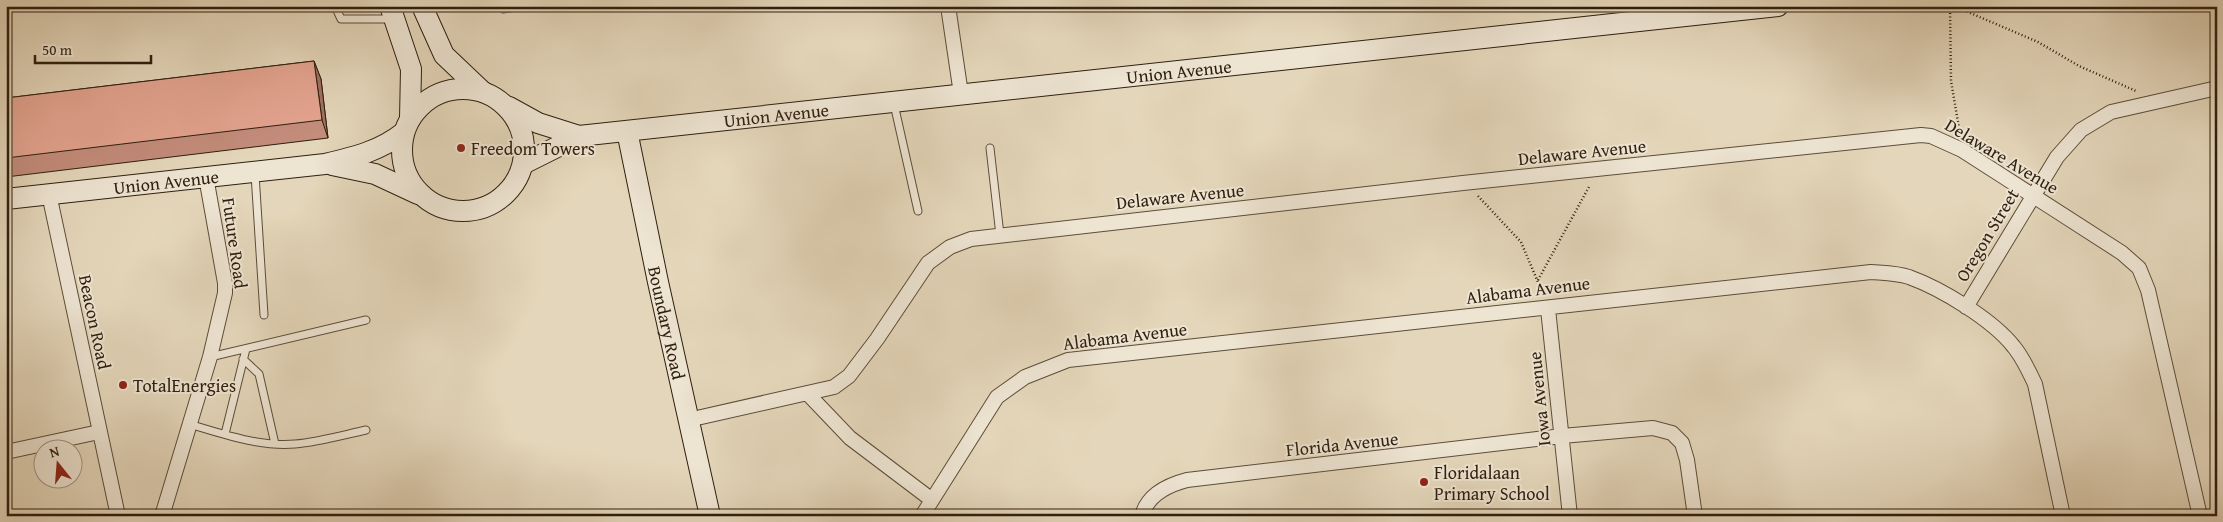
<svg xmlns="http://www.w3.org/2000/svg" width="2223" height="522" viewBox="0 0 2223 522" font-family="'Gentium Book Plus',serif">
  <rect width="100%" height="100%" fill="#e4d6ba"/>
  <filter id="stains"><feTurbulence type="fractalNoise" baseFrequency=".004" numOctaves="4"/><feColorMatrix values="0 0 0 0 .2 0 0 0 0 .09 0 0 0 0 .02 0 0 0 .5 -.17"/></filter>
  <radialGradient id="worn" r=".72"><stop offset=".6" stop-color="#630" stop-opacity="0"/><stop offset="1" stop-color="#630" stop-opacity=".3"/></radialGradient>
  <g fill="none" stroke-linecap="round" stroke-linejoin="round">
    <defs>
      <path id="lane" d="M335 6 341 19H393
        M499 6 503 9 525 6
        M894 104 918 211
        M990 148 1000 235
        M255 174 264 315
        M210 357 366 320
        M243 359 259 374 275 444
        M189 424C223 434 259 447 295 444 318 442 343 435 366 430
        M225 434 246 349"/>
      <path id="street" d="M948 6 961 94
        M49 194 118 516
        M1966 307 2057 157 2081 130 2111 112 2217 88
        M1548 309 1570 516
        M807 393 850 438 932 500
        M688 420 834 387 849 376 877 339 928 263 950 247 971 239 1463 183 1921 135 1931 136 1962 150 2122 253 2139 268 2148 290 2200 516
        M6 452 99 432
        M162 516 210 357 225 293V283L206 177
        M922 516 997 397 1025 377 1068 360 1871 272C1884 273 1897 273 1909 277 1942 289 1993 320 2014 347 2023 358 2029 371 2035 384L2063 516
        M1142 516C1147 495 1168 485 1187 480L1562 436 1653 428 1672 433 1682 443 1687 460 1695 516"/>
      <g id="secondary">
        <path d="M390 6 411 69 410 119"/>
        <path d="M422 6 444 55 483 92"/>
        <circle cx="463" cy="150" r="61"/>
        <path d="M509 107 538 123 579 136"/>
        <path id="s1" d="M627 131 658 282 710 516"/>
        <path id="s2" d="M523 164 579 136 1778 6"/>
        <path d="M332 165 375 174 418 194"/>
        <path id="s3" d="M6 199 325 164C355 157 380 151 404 132"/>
      </g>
    </defs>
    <use href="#lane" stroke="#5c4d39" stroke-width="9"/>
    <use href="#street" stroke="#5c4d39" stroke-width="16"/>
    <use href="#secondary" stroke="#2e1f0e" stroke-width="22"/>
    <path stroke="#2e1f0e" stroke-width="2.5" stroke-dasharray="1 2.5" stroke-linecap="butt" d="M1950 6 1951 81 1960 134
      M1954 6 2038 42 2079 66 2136 91
      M1478 196 1521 242 1543 294
      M1538 280 1590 185"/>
    <use href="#lane" stroke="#ede4d2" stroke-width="7"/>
    <use href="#street" stroke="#ede4d2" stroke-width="14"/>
    <use href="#secondary" stroke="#ede4d2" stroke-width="20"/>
  </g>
  <path fill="#c38c7b" stroke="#2e1f0e" d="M314 61 321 79 328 138 6 177V98Z"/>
  <path fill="#9f7264" stroke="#2e1f0e" d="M314 61 321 79 328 138 322 120Z"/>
  <path fill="#e3a38f" stroke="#2e1f0e" d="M314 61 322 120 6 158V98Z"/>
  <g fill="#8f2418" stroke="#ede4d2" stroke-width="2">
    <circle cx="461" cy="148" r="5"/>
    <circle cx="123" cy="385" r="5"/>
    <circle cx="1424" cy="482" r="5"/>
  </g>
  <g text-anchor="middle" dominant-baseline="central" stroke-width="4" stroke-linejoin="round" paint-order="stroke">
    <g font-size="18" fill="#2e1f0e" stroke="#ede4d2">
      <text stroke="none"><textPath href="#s2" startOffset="666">Union Avenue</textPath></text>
      <text stroke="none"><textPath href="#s2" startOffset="261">Union Avenue</textPath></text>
      <text transform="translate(1582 152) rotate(-6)">Delaware Avenue</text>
      <text transform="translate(2002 156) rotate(31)">Delaware Avenue</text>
      <text stroke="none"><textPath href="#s3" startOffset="161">Union Avenue</textPath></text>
      <text transform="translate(1180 196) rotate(-6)">Delaware Avenue</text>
      <text transform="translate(1987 235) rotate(-59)">Oregon Street</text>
      <text transform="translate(235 243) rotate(82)">Future Road</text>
      <text transform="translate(1528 290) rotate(-7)">Alabama Avenue</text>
      <text transform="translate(95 322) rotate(78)">Beacon Road</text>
      <text stroke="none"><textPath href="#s1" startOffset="196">Boundary Road</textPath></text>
      <text transform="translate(1125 336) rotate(-7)">Alabama Avenue</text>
      <text transform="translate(1539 399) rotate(-96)">Iowa Avenue</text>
      <text transform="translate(1342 444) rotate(-6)">Florida Avenue</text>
    </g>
    <g font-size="18" fill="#2e1f0e" stroke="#ede4d2" text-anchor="start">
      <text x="471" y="148">Freedom Towers</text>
      <text x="133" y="385">TotalEnergies</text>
      <text x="1434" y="472">Floridalaan<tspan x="1434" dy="21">Primary School</tspan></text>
    </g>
  </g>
  <rect width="2223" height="522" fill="none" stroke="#e4d6ba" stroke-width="25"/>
  <rect x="8" y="8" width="2208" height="507" fill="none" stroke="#2e1f0e" stroke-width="2.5"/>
  <rect x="12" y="12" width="2198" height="497" fill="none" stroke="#2e1f0e"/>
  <g transform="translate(58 464) rotate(343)"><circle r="24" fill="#ede4d2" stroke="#a19584"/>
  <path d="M0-4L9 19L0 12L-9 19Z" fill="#8f2418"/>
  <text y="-8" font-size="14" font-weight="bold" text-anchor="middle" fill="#2e1f0e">N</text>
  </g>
  <path d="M35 55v8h116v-8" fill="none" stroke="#2e1f0e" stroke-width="2.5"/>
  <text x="42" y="55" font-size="15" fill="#2e1f0e" stroke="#ede4d2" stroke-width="4" paint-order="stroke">50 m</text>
  <rect width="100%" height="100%" filter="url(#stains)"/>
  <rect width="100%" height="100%" fill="url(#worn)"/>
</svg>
